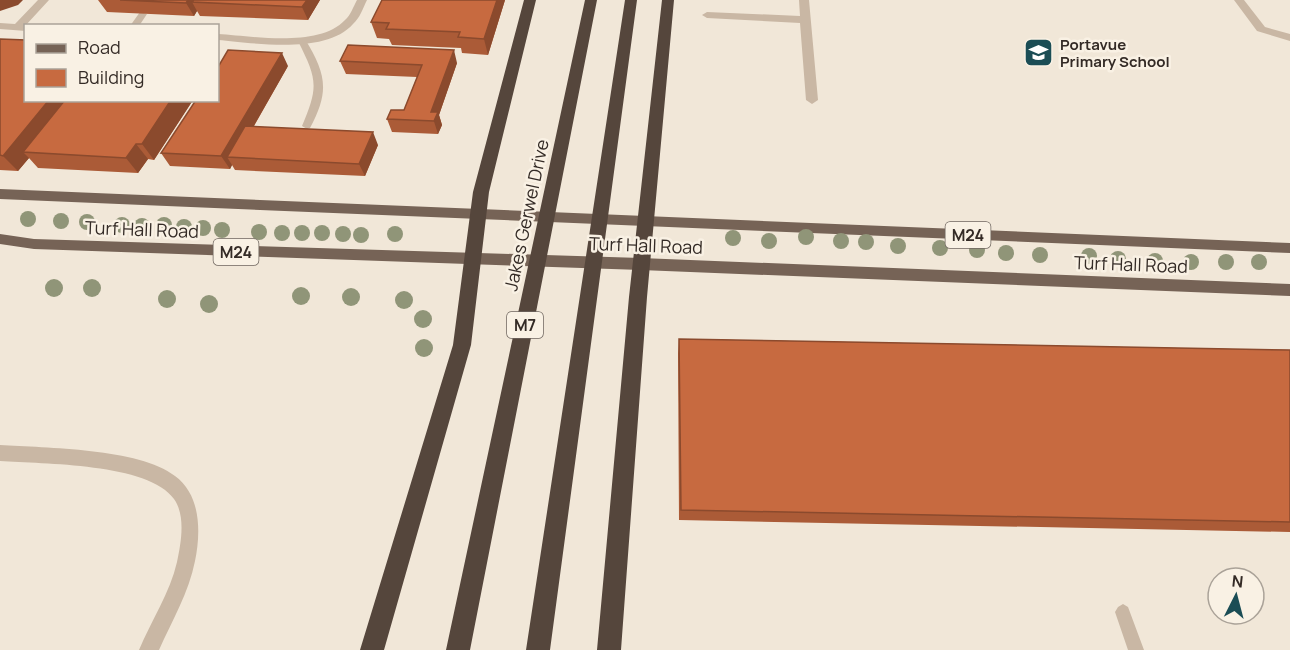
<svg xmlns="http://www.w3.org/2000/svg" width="1290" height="650" viewBox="0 0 1290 650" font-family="Manrope,sans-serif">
  <rect width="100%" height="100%" fill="#f1e7d8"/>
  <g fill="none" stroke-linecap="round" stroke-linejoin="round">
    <path fill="#c9b7a4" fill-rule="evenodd" d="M140 12 147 14 139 26H130Z
      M302 38 305 39C326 74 330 91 310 128L307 129 302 126C319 86 317 79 298 41Z
      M1123 604 1128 607 1144 650H1128L1115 612 1118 607Z"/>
    <path fill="#c9b7a4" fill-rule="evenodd" d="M38 0H49L26 25 29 26H26V31L0 29V23L15 24Z
      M357 0H367C363 8 360 18 353 24 326 55 254 43 218 40V34C253 36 319 48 345 20 351 15 353 7 357 0Z
      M799 0H809L818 100 812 104 806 100 800 23 707 18 702 15 707 12 800 16Z
      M1234 0H1244L1265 27 1290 34V41L1257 31Z
      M0 445C46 448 139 448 175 476 201 495 201 532 195 561 189 592 172 621 159 650H139C151 621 170 593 177 562 181 543 186 516 174 499 149 463 43 464 0 461Z"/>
    <path fill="#766356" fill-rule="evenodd" d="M0 189 1290 243V253L0 199Z
      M0 234 34 239 641 258 1290 284V296L641 270 34 249 0 244Z"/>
    <path fill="#55463c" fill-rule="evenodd" d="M524 0H536L489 192 471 345 384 650H360L453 345 473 192Z
      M585 0H597L470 650H446Z
      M625 0H637L550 650H526Z
      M662 0H674L647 297 621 650H597L629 297Z"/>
  </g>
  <g fill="#909578">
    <circle cx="28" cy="219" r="8"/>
    <circle cx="61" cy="221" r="8"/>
    <circle cx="87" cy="222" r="8"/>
    <circle cx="122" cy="225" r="8"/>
    <circle cx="164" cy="225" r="8"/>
    <circle cx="142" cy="226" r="8"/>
    <circle cx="184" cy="227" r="8"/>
    <circle cx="203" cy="228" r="8"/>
    <circle cx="222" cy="230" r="8"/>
    <circle cx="259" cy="232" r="8"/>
    <circle cx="282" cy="233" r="8"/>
    <circle cx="302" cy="233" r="8"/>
    <circle cx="322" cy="233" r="8"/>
    <circle cx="343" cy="234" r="8"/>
    <circle cx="395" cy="234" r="8"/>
    <circle cx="361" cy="235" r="8"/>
    <circle cx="806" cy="237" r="8"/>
    <circle cx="733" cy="238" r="8"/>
    <circle cx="769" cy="241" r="8"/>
    <circle cx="841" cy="241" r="8"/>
    <circle cx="866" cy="242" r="8"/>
    <circle cx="898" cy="246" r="8"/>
    <circle cx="940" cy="248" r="8"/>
    <circle cx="977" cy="250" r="8"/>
    <circle cx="1006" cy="253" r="8"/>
    <circle cx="1040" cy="255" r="8"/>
    <circle cx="1089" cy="256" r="8"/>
    <circle cx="1118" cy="259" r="8"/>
    <circle cx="1155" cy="261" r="8"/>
    <circle cx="1191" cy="262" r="8"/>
    <circle cx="1226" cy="262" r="8"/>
    <circle cx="1259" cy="262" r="8"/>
    <circle cx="54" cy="288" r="9"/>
    <circle cx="92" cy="288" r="9"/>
    <circle cx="301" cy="296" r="9"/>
    <circle cx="351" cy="297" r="9"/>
    <circle cx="167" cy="299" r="9"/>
    <circle cx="404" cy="300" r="9"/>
    <circle cx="209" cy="304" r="9"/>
    <circle cx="423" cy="319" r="9"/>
    <circle cx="424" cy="348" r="9"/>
  </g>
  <path fill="#ab5b37" d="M98 0H320L308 20 200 16 197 11 194 16 107 12Z
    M505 0 488 55 462 53 461 48 392 45 389 39 377 38 371 22Z
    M0 39 26 100H193L154 160 148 159 138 173 38 168 29 158 18 171 0 170Z
    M340 61 457 63 439 115 442 125 438 134 392 132 387 119 404 110 417 77 346 74Z
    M288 66 254 126 378 145 365 176 235 170 232 165 230 169 170 166 161 153Z
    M679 339 1290 350V532L679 520 678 353Z"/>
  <path fill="#8b4a2d" d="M0 0H23L18 5 0 11Z
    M188 0H206L192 2 197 11 194 16 186 3Z
    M307 0H320L308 20 302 7Z
    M497 0H505L488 55 484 39Z
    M454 50 457 63 439 115 442 125 438 134 431 112Z
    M282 53 288 66 236 157H227L232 165 230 169 221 156Z
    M49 100H75L23 152 29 158 18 171 3 156Z
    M171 100H193L154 160 142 144Z
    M373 132 378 145 365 176 359 164Z
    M136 144 148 159 138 173 126 158Z"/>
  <path fill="#c76a40" stroke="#8b4a2d" stroke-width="1.5" d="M120 0H188L186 3Z
    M194 0H307L302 7 192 2Z
    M382 0H497L484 39 458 37 460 32 386 29 389 23 371 22Z
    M0 39 26 40V100H49L3 156 0 155Z
    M348 45 454 50 431 112H438L434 121 387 119 391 110H404L422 65 340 61Z
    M228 50 282 53 221 156 161 153 196 100H218V67Z
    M65 100H171L142 144H136L126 158 23 152Z
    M245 126 373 132 359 164 227 157Z
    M679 339 1290 350V522L681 510Z"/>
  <defs>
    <symbol id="school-square" viewBox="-11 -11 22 22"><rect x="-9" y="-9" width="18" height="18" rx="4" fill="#1b4d55" stroke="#f9f1e4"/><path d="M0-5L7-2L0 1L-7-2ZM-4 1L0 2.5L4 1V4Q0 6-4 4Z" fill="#fff"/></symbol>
  </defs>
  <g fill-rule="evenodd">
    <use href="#school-square" x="1022" y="36" width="33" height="33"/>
  </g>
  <g text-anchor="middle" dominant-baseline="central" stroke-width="5" stroke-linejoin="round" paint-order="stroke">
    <g font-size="15" font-weight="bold" fill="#342b26" stroke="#f9f1e4" text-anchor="start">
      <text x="1060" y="44">Portavue<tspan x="1060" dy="17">Primary School</tspan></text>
    </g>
    <g fill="#f9f1e4" stroke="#6f665f" stroke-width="1.5">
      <rect x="945.5" y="222" width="45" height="26" rx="4.5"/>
      <rect x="213.5" y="239" width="45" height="26" rx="4.5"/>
      <rect x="507" y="312" width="36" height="26" rx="4.5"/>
    </g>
    <g font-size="16" font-weight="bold" fill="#342b26">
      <text x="968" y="235">M24</text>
      <text x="236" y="252">M24</text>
      <text x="525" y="325">M7</text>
    </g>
    <g font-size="18" fill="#342b26" stroke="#f9f1e4">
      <text transform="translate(526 215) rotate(-78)">Jakes Gerwel Drive</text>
      <text transform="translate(142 229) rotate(2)">Turf Hall Road</text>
      <text transform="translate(646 245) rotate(2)">Turf Hall Road</text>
      <text transform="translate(1131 264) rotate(2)">Turf Hall Road</text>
    </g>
  </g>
  <rect x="24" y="24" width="195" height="78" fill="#f9f1e4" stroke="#aaa298" stroke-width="1.5"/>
  <rect x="36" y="44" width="30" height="9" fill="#766356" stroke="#aaa298" stroke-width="1.5"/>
  <text x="78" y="54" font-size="18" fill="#342b26">Road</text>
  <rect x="36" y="69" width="30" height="18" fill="#c76a40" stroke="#aaa298" stroke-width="1.5"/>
  <text x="78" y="84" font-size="18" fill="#342b26">Building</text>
  <g transform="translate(1236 596) rotate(6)"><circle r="28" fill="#f9f1e4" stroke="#aaa298" stroke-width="1.5"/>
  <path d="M0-4.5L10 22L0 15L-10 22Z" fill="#1b4d55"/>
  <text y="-9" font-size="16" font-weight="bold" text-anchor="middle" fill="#342b26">N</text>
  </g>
</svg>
